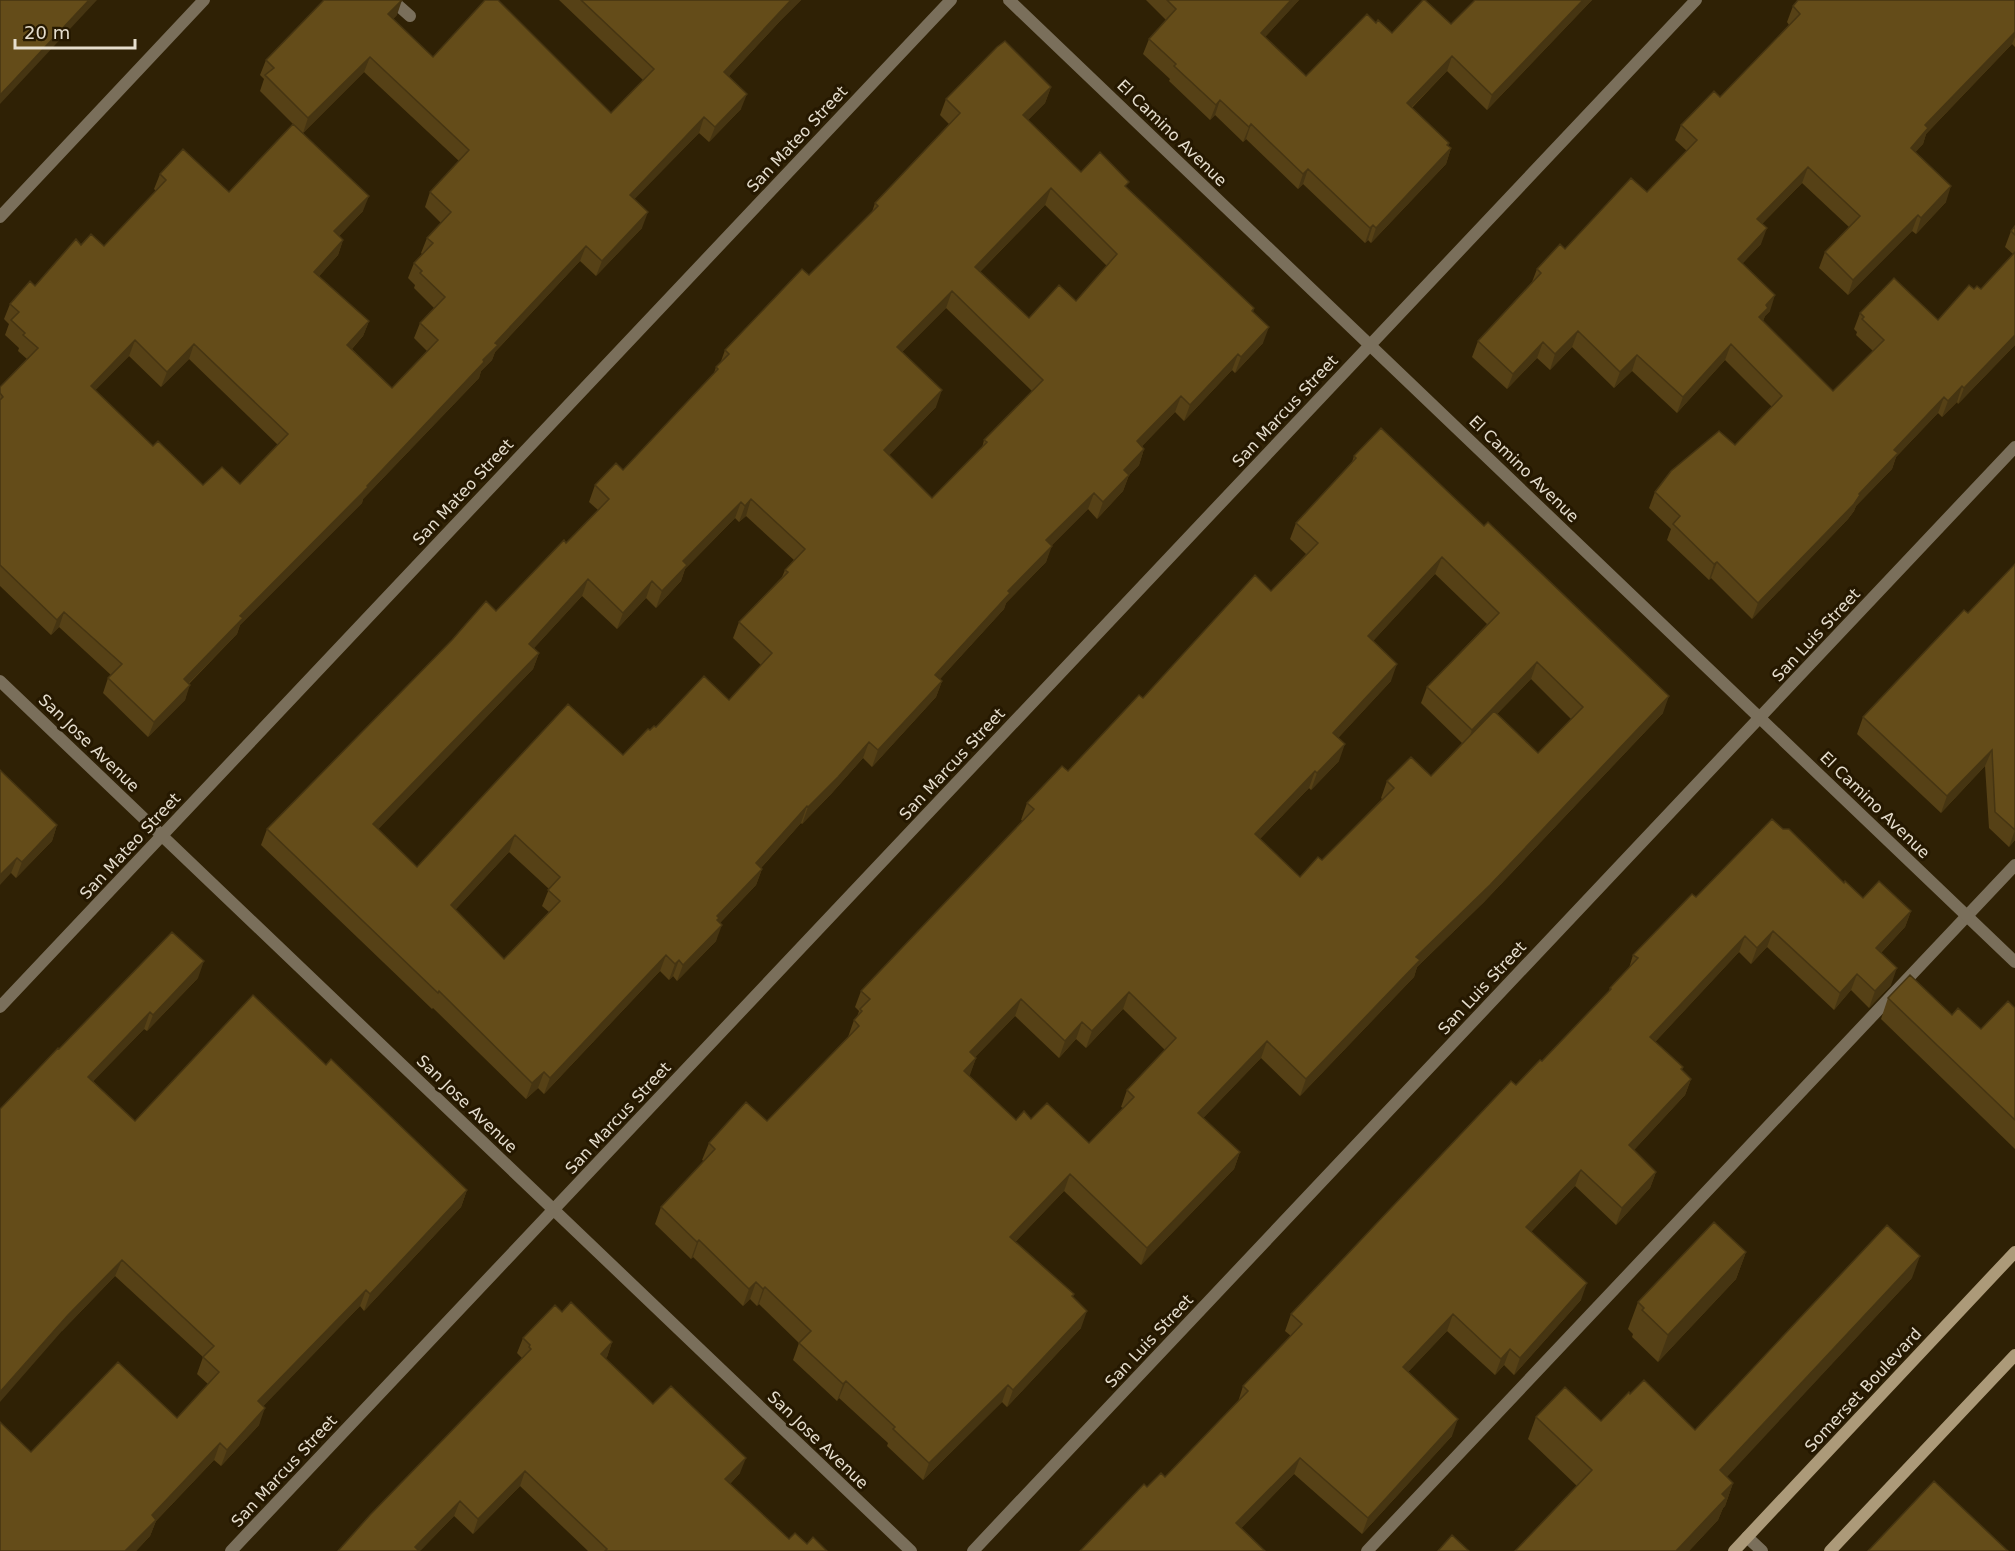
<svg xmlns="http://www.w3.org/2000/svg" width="2015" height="1551" viewBox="0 0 2015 1551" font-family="'DejaVu Sans',sans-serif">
  <rect width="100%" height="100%" fill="#2f2105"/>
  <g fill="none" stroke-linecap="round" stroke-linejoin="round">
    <path stroke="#7a6f5b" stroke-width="12" d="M392 0 410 16
      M1367 1551 2015 865"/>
    <path stroke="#7a6f5b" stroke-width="12" d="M1009 0 2015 962
      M0 217 204 0
      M0 681 911 1551
      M0 1007 951 0
      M1747 1537 1762 1551
      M231 1551 1696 0
      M973 1551 2015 447"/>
    <path stroke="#ac9a79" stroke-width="12" d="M1734 1551 2015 1252
      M1830 1551 2015 1355"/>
  </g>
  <path fill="#564116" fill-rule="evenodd" d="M559 0H801L781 20 729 76 741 109 709 142 699 133 634 199 642 228 596 276 580 261 495 352 492 360 481 371 479 378 363 499 362 503 240 625 237 634 189 684 185 700 148 737 103 693 108 678 111 675 59 627 51 635 0 586V387L27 359 18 351 19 348 5 335 9 324 4 319 10 304 35 286 81 245 104 246 156 191 154 189 160 174 229 192 296 127 260 91 264 79 260 75 266 60 397 15 393 19 433 57 611 113 643 80ZM364 72 459 161 430 192 425 207 441 223 427 238 421 253 422 254 414 263 408 278 415 285 414 288 434 308 420 323 414 338 427 351 392 388 352 349 363 336 369 321 319 276 338 255 343 240 339 236 363 211 303 133ZM129 356 161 387 189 359 278 445 240 484 203 485 153 446 95 390Z
    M1146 0H1299L1265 37 1306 76 1376 23 1392 33 1451 24 1475 0H1592L1487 110 1447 71 1412 108 1449 143 1448 146 1451 148 1446 164 1371 243 1368 240 1365 243 1303 184 1298 189 1246 139 1243 142 1215 115 1210 120 1169 81 1170 79 1143 54 1149 39 1166 20Z
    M2015 0V47L2012 44 1926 134 1923 144 1915 152 1946 202 1916 234 1912 231 1848 295 1819 268 1825 252 1849 227 1802 183 1762 224 1761 244 1742 263 1770 311 1765 316 1763 321 1833 391 1873 351 1856 335 1857 332 1854 329 1860 313 1938 320 1974 289H1981L2013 254 2005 247 2011 231 2015 226V345L1958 404 1957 402 1942 417 1938 413 1896 457 1892 469 1856 506 1854 511 1848 519 1752 619 1711 578 1709 580 1667 540 1671 529 1649 508 1655 492 1735 445 1772 407 1725 360 1677 413 1632 371 1614 388 1572 347 1550 370 1537 358 1507 389 1472 357 1478 341 1532 282 1537 269 1647 192 1687 151 1675 140 1681 125 1720 97 1789 25 1787 22 1793 6Z
    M1051 87 1045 103 1028 120 1081 172 1127 188 1254 308 1253 312 1263 343 1235 373 1232 370 1184 421 1175 412 1142 446 1144 449 1139 465 1129 475 1123 491 1097 519 1088 509 1051 546 1046 562 1006 603 1004 609 940 679 942 681 936 697 872 767 863 758 832 793 802 824 801 823 761 868 762 869 756 885 720 923 716 941 677 981 673 976 669 980 660 971 544 1094 538 1088 526 1099 433 1008 432 1009 261 845 267 829 496 611 566 543 598 510 589 502 595 485 623 470 714 373 716 367 720 364 725 350 809 275 872 212 875 203 949 124 940 115 946 99ZM1045 205 1107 266 1076 301 1029 318 980 272ZM946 308 1032 391 984 440 982 448 932 498 889 455 936 407 902 352ZM746 516 794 560 785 570 782 577 739 622 733 638 761 665 729 700 650 730 623 755 417 867 378 829 533 669 539 653 534 648 582 596 617 629 646 598 656 608 681 581 685 569 735 518 739 522ZM509 852 549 889 542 906 549 912 504 959 455 910Z
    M1354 456 1663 713 1484 902 1417 967 1414 977 1300 1096 1261 1058 1203 1118 1240 1152 1234 1169 1141 1265 1064 1191 1015 1242 1074 1294 1073 1297 1081 1328 1007 1407 1002 1402 923 1480 887 1446 888 1443 839 1398 837 1401 793 1360 799 1343 759 1304 757 1306 750 1299 743 1306 693 1257 691 1259 655 1224 661 1207 704 1161 702 1160 709 1143 767 1121 848 1037 854 1020 857 1017 859 1011 855 1007 861 991 1023 821 1021 820 1027 803 1068 771 1143 698 1271 591 1306 554 1290 539 1296 523 1352 462ZM1435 574 1487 624 1427 687 1421 703 1462 743 1431 776 1387 781 1381 798 1382 799 1322 860 1300 877 1260 839 1309 788 1311 790 1339 761 1338 738 1391 681 1373 641ZM1531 679 1571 719 1538 753 1497 714ZM1123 1009 1165 1050 1127 1090 1121 1107 1123 1108 1089 1143 1031 1119 1016 1120 969 1076 976 1058 975 1057 1015 1016 1059 1058 1076 1039 1086 1048Z
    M2015 564V840L2009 847 1989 828 1985 766 1941 813 1857 734 1863 717 1968 613Z
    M0 770 57 825 52 841 16 878 11 873Z
    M1783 829 1844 883 1863 898 1911 911 1905 927 1881 953 1891 985 1869 1008 1851 990 1834 1010 1767 947 1751 964 1739 952 1655 1042 1683 1067 1682 1070 1691 1079 1685 1095 1634 1150 1656 1172 1650 1188 1616 1225 1575 1186 1531 1232 1581 1300 1514 1375 1504 1365 1495 1375 1447 1331 1408 1372 1452 1436 1362 1534 1294 1474 1241 1528 1147 1487 1165 1477 1238 1402 1243 1386 1291 1336 1285 1331 1291 1314 1516 1085 1542 1061 1608 993 1610 988 1629 968 1633 955 1696 897Z
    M198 978 147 1031 144 1029 93 1081 135 1121 326 1065 467 1190 461 1207 364 1311 360 1306 263 1406 259 1425 221 1466 214 1460 156 1521 150 1536 136 1551H0L31 1452 177 1418 208 1384 197 1374 203 1357 115 1276 62 1331 59 1049Z
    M1888 998 1952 1015 1981 1029 2015 1008V1149L1881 1019Z
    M1746 1252 1736 1279 1658 1362 1632 1337 1633 1334 1628 1329 1638 1302Z
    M1912 1278 1726 1477 1733 1483 1725 1506 1723 1508 1718 1520 1689 1551H1515L1577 1486 1528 1439 1536 1417 1601 1421 1630 1394 1695 1430Z
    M562 1312 612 1342 607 1357 605 1358 653 1404 740 1473 730 1484 789 1539 827 1551H588L520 1486 473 1534 454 1516 420 1551 522 1358 517 1353 523 1338Z"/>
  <path fill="#463512" d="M89 0H97L0 104V95Z
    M402 0 397 15 383 29 388 14Z
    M791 0H801L781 20 719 87 724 72Z
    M1291 0H1299L1255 48 1261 33Z
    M1583 0H1592L1487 110 1492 95Z
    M2015 32V37L2012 44 1926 134 1923 144 1905 164 1911 148 1925 125Z
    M1452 56 1447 71 1401 118 1407 103Z
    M370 57 364 72 303 133 308 118Z
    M1051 87 1045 103 1017 131 1023 115Z
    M747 94 741 109 709 142 715 127Z
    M1220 100 1215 115 1210 120 1216 105Z
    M704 117 699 133 624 210 630 195Z
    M1251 124 1246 139 1243 142 1249 127Z
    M1449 143 1445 155 1451 148 1446 164 1371 243 1376 228Z
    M1808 167 1802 183 1751 235 1757 219Z
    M1308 169 1303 184 1298 189 1303 174Z
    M1951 186 1946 202 1916 234 1921 218Z
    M1051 188 1045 205 969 283 975 267Z
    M369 196 363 211 329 247 334 231Z
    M648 212 642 228 596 276 602 261Z
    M1918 215 1912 231 1848 295 1853 280Z
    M1373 225 1368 240 1365 243 1370 228Z
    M1767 228 1761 244 1732 275 1738 259Z
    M343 240 338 255 309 288 314 272Z
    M586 246 580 261 495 352 492 360 481 371 479 378 363 499 362 503 240 625 237 634 178 694 184 679 240 616 367 486 483 360 495 343Z
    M952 291 946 308 891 363 897 347Z
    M1775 295 1770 311 1765 316 1762 323 1759 317 1766 305Z
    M369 321 363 336 342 360 347 345Z
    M1269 327 1263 343 1235 373 1241 357Z
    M1578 331 1572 347 1550 370 1555 354Z
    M2015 335V345L1958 404 1964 388Z
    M135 340 129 356 85 401 91 386Z
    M1543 342 1537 358 1507 389 1513 374Z
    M194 344 189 359 161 387 167 372Z
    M1731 344 1725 360 1677 413 1683 397Z
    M1238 354 1232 370 1184 421 1190 405Z
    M1637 355 1632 371 1614 388 1620 372Z
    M1962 386 1957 402 1942 417 1948 401Z
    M942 390 936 407 878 467 884 450Z
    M1181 396 1175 412 1131 458 1137 441Z
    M1944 397 1938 413 1896 457 1892 469 1856 506 1854 511 1848 519 1752 619 1758 603 1859 494 1894 450Z
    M1144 449 1139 465 1118 486 1124 470Z
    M1129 475 1123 491 1097 519 1103 502Z
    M1094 493 1088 509 1040 557 1046 540Z
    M751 499 746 516 739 522 745 506Z
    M741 502 735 518 685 569 681 581 656 608 662 591 683 561Z
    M1052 546 1046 562 1006 603 1004 609 929 691 935 675 1008 591Z
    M1442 557 1435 574 1362 653 1368 636Z
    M1717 562 1711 578 1709 580 1714 564Z
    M588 579 582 596 523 660 529 644Z
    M652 581 646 598 617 629 623 613Z
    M64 612 59 627 51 635 57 620Z
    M539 653 533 669 367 841 373 824Z
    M1537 662 1531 679 1466 746 1472 730Z
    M1397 664 1391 681 1327 750 1333 733Z
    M942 681 936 697 872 767 878 750Z
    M190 685 185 700 148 737 154 722Z
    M1669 696 1663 713 1484 902 1417 967 1414 977 1300 1096 1306 1079 1416 957Z
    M869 742 863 758 832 793 802 824 808 807Z
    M1345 744 1339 761 1311 790 1317 773Z
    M1992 750 1985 766 1941 813 1947 796Z
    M1315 771 1309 788 1249 850 1255 834Z
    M807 806 801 823 750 880 756 863Z
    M57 825 52 841 16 878 22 862Z
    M2015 830V840L2009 847Z
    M515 835 509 852 445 921 451 905Z
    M17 858 11 873 0 885V875Z
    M762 869 756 885 716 927 722 925 716 941 677 981 683 965 717 916Z
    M1911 911 1905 927 1870 964 1876 948Z
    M1773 931 1767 947 1751 964 1757 948Z
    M1745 936 1739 952 1645 1053 1650 1037Z
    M666 955 660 971 544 1094 550 1078Z
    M679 960 673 976 669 980 675 964Z
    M204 961 198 978 147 1031 153 1015Z
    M1897 968 1891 985 1869 1008 1875 991Z
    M1857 974 1851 990 1834 1010 1840 993Z
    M1129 992 1123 1009 1086 1048 1092 1031Z
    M1021 999 1015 1016 964 1069 970 1052Z
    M150 1012 144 1029 82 1093 88 1077Z
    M1082 1022 1076 1039 1059 1058 1065 1041Z
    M1267 1041 1261 1058 1192 1130 1198 1113Z
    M976 1058 970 1075 958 1087 964 1071Z
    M544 1072 538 1088 526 1099 532 1083Z
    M1691 1079 1685 1095 1623 1162 1629 1145Z
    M1240 1152 1234 1169 1141 1265 1147 1248Z
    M1581 1170 1575 1186 1520 1243 1526 1227Z
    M1656 1172 1650 1188 1616 1225 1622 1208Z
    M1070 1174 1064 1191 1004 1254 1010 1237Z
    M467 1190 461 1207 364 1311 370 1294Z
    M699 1240 693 1257 691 1259 697 1242Z
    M1746 1252 1736 1279 1658 1362 1668 1335Z
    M1920 1256 1912 1278 1712 1493 1720 1470Z
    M122 1260 115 1276 62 1331 0 1402V1392L68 1315Z
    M756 1282 750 1299 743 1306 749 1289Z
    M1587 1283 1581 1300 1514 1375 1520 1358Z
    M765 1287 759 1304 757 1306 763 1289Z
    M366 1290 360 1306 252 1418 258 1401Z
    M1087 1311 1081 1328 1007 1407 1013 1390Z
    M1453 1314 1447 1331 1397 1384 1403 1367Z
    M612 1342 607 1357 595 1369 601 1354Z
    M1510 1349 1504 1365 1495 1375 1501 1359Z
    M846 1381 839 1398 837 1401 843 1384Z
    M1008 1385 1002 1402 923 1480 929 1463Z
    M265 1408 259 1425 221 1466 227 1450Z
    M1458 1419 1452 1436 1362 1534 1368 1518Z
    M220 1443 214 1460 156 1521 150 1536 136 1551H125L152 1515Z
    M746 1458 740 1473 720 1494 725 1479Z
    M1300 1458 1294 1474 1230 1540 1236 1523Z
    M525 1471 520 1486 473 1534 478 1519Z
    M1733 1483 1725 1506 1723 1508 1718 1520 1689 1551H1676L1722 1494Z
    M460 1501 454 1516 420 1551H414L415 1547Z"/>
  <path fill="#644c19" stroke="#463512" stroke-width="1.5" fill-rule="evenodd" d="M0 0H89L0 95Z
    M324 0H402L388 14 433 57 485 0H498L611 113 654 69 581 0H791L724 72 747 94 715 127 704 117 630 195 648 212 602 261 586 246 495 343 498 345 483 360 484 362 367 486 368 487 240 616 243 618 184 679 190 685 154 722 108 678 122 664 64 612 57 620 0 565V400L3 397 0 393V387L38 348 23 335 25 333 11 320 19 312 10 304 30 281 35 286 76 239 81 245 91 234 104 246 166 180 160 174 183 149 229 192 293 124 369 196 334 231 343 240 314 272 369 321 347 345 392 388 438 340 420 323 445 297 420 273 422 271 414 263 433 243 427 238 451 212 430 192 469 150 370 57 308 118 265 75 274 68 266 60ZM135 340 167 372 194 344 288 434 240 484 222 467 203 485 158 441 153 446 91 386Z
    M1167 0H1291L1261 33 1306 76 1367 14 1376 23 1378 20 1392 33 1423 0H1425L1451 24 1475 0H1583L1492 95 1452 56 1407 103 1449 143 1447 145 1451 148 1376 228 1373 225 1370 228 1308 169 1303 174 1251 124 1249 127 1220 100 1216 105 1174 66 1176 64 1149 39 1176 9Z
    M1798 0H2015V32L1925 125 1928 128 1911 148 1951 186 1921 218 1918 215 1853 280 1825 252 1860 216 1808 167 1757 219 1767 228 1738 259 1775 295 1766 305 1768 308 1759 317 1833 391 1884 340 1862 319 1864 317 1860 313 1894 278 1938 320 1969 285 1974 289 1977 286 1981 289 2015 252V335L1964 388 1962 386 1948 401 1944 397 1894 450 1898 453 1859 494 1860 495 1854 504 1758 603 1717 562 1714 564 1673 524 1680 516 1655 492 1671 471 1719 431 1735 445 1782 396 1731 344 1683 397 1637 355 1620 372 1578 331 1555 354 1543 342 1513 374 1478 341 1541 273 1537 269 1560 244 1565 249 1631 178 1647 192 1697 140 1681 125 1714 91 1720 97 1800 14 1793 6Z
    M1005 41 1051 87 1023 115 1081 172 1100 152 1129 182 1125 186 1254 308 1252 311 1269 327 1241 357 1238 354 1190 405 1181 396 1137 441 1144 449 1124 470 1129 475 1103 502 1094 493 1046 540 1052 546 1008 591 1010 593 935 675 942 681 878 750 869 742 838 777 808 807 807 806 756 863 762 869 717 916 719 918 717 920 722 925 683 965 679 960 675 964 666 955 550 1078 544 1072 532 1083 439 991 438 993 267 829 452 640 486 601 496 611 564 540 566 543 609 499 595 485 616 463 623 470 718 369 716 367 729 354 725 350 802 269 809 275 878 206 875 203 960 113 946 99 997 47ZM1051 188 1117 254 1076 301 1059 285 1029 318 975 267ZM952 291 1043 380 984 440 987 442 932 498 884 450 942 390 897 347ZM751 499 805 549 785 570 788 572 739 622 772 653 729 700 704 676 656 727 654 726 650 730 648 729 623 755 568 704 417 867 373 824 539 653 529 644 588 579 623 613 652 581 662 591 687 565 683 561 741 502 745 506ZM515 835 560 877 548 890 560 901 504 959 451 905Z
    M2015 226V235L2011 231Z
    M1381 428 1484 526 1488 522 1669 696 1490 885 1416 957 1420 960 1306 1079 1267 1041 1198 1113 1240 1152 1147 1248 1070 1174 1010 1237 1074 1294 1072 1296 1087 1311 1013 1390 1008 1385 929 1463 893 1429 895 1427 846 1381 843 1384 799 1343 811 1331 765 1287 763 1289 756 1282 749 1289 699 1240 697 1242 661 1207 715 1149 709 1143 746 1102 767 1121 859 1026 854 1020 862 1011 860 1009 870 999 861 991 1034 809 1027 803 1062 766 1068 771 1139 695 1143 698 1255 575 1271 591 1318 543 1296 523 1356 458 1354 456ZM1442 557 1499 613 1427 687 1472 730 1537 662 1583 707 1538 753 1494 711 1431 776 1411 757 1387 781 1394 788 1322 860 1318 857 1300 877 1255 834 1315 771 1317 773 1345 744 1333 733 1397 664 1368 636ZM1129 992 1176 1038 1127 1090 1134 1097 1089 1143 1047 1103 1031 1119 1024 1111 1016 1120 964 1071 976 1058 970 1052 1021 999 1065 1041 1082 1022 1092 1031Z
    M2015 564V830L1995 812 1992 750 1947 796 1863 717 1964 610 1968 613Z
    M0 770 57 825 22 862 17 858 0 875Z
    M1772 819 1783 829H1789L1844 883 1845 881 1863 898 1879 881 1911 911 1876 948 1897 968 1875 991 1857 974 1840 993 1773 931 1757 948 1745 936 1650 1037 1683 1067 1681 1069 1691 1079 1629 1145 1656 1172 1622 1208 1581 1170 1526 1227 1587 1283 1520 1358 1510 1349 1501 1359 1453 1314 1403 1367 1458 1419 1368 1518 1300 1458 1236 1523 1265 1551H1080L1144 1484 1147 1487 1161 1473 1165 1477 1248 1391 1243 1386 1302 1324 1291 1314 1511 1081 1516 1085 1540 1060 1542 1061 1611 989 1610 988 1638 958 1633 955 1692 894 1696 897Z
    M172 932 204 961 153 1015 150 1012 88 1077 135 1121 253 995 326 1065 331 1059 467 1190 370 1294 366 1290 258 1401 265 1408 227 1450 220 1443 152 1515 156 1520 125 1551H0V1422L31 1452 118 1362 177 1418 219 1372 203 1357 214 1346 122 1260 68 1315 0 1392V1109L58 1048 59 1049Z
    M1910 975 1952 1015 1958 1008 1981 1029 2008 1001 2015 1008V1120L1888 998Z
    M1714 1222 1746 1252 1668 1335 1642 1310 1644 1308 1638 1302Z
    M1887 1225 1920 1256 1720 1470 1733 1483 1722 1494 1726 1498 1676 1551H1515L1592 1470 1536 1417 1565 1387 1601 1421 1629 1392 1630 1394 1644 1380 1695 1430Z
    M571 1302 612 1342 601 1354 653 1404 671 1386 746 1458 725 1479 789 1539 795 1533 807 1544 813 1537 827 1551H605L607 1549 525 1471 478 1519 460 1501 415 1547 419 1551H338L370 1515 531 1349 529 1347 530 1345 523 1338 555 1305 562 1312Z
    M1934 1481 2008 1551H1868Z
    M1452 1535 1469 1551H1438Z"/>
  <g text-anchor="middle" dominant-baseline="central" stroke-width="6" stroke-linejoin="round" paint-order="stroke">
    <g font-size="16" fill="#e6dece" stroke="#251800">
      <text transform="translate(1172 133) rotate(44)">El Camino Avenue</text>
      <text transform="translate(797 139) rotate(-47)">San Mateo Street</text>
      <text transform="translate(1285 411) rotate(-47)">San Marcus Street</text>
      <text transform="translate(1524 469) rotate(44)">El Camino Avenue</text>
      <text transform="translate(463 492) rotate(-47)">San Mateo Street</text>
      <text transform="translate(1816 635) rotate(-47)">San Luis Street</text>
      <text transform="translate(89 743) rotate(44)">San Jose Avenue</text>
      <text transform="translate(952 764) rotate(-47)">San Marcus Street</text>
      <text transform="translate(1875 805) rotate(44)">El Camino Avenue</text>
      <text transform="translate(130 846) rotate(-47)">San Mateo Street</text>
      <text transform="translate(1482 988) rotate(-47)">San Luis Street</text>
      <text transform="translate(467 1104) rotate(44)">San Jose Avenue</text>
      <text transform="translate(618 1118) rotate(-47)">San Marcus Street</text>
      <text transform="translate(1149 1341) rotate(-47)">San Luis Street</text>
      <text transform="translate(1863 1390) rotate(-47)">Somerset Boulevard</text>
      <text transform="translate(818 1440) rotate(44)">San Jose Avenue</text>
      <text transform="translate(284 1471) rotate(-47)">San Marcus Street</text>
    </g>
  </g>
  <path d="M15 39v9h120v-9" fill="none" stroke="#e6dece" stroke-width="3"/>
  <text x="24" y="39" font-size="18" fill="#e6dece" stroke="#251800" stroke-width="4.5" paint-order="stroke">20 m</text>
</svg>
